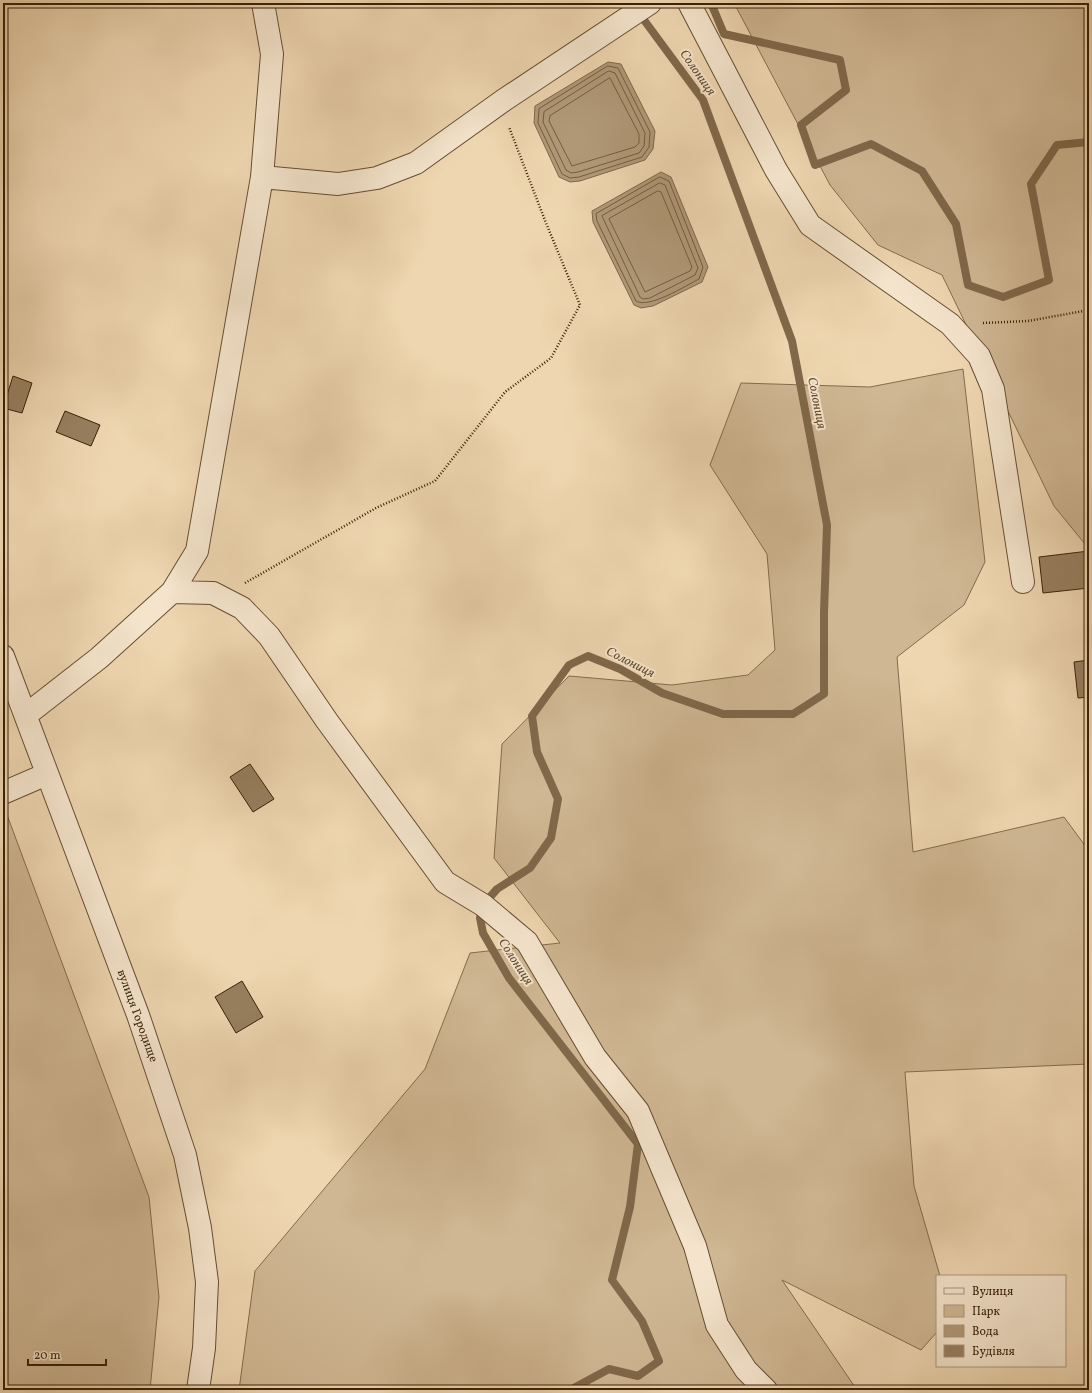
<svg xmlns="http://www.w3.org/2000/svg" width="1092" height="1393" viewBox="0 0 1092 1393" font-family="Vollkorn,serif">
  <rect width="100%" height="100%" fill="#eed6b0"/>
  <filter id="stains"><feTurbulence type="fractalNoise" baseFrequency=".005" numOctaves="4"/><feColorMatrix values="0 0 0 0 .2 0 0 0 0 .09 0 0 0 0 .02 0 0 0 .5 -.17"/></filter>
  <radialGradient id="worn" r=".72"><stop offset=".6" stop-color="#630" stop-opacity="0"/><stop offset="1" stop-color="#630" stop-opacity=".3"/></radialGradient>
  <path fill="#cfb793" stroke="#846c4d" d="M734 3H1089V549L1054 506 942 275 878 245 830 185Z
    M963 369 985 562 964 605 897 657 913 852 1064 817 1089 851V1064L905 1072 914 1186 940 1276H937V1332L921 1350 782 1280 857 1390H239L255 1271 425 1069 470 953 560 943 494 858 502 744 569 676 672 685 748 675 775 650 767 554 710 465 741 383 870 387Z
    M3 804 149 1197 159 1297 150 1390H3Z"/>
  <path fill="#b09877" stroke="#80684a" d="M608 62 621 64 655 131 653 149 645 160 580 181 570 182 559 177 534 123 535 106Z
    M661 172 671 177 708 267 702 282 653 306 641 308 634 305 593 222 592 211Z"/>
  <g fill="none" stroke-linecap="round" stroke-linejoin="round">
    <path stroke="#745c3f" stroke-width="1" d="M608 66 618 68 650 132 649 147 642 157 579 177 570 178 562 174 538 123 539 109Z
      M609 71 615 73 645 133 644 146 639 153 578 172 571 173 566 170 543 122 544 112Z
      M610 78 639 134V143L635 147 572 166 549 121 550 116Z
      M660 177 669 181 703 267 699 279C685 286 649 309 636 301L597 221 596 214Z
      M660 183 665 185 698 268 695 275 650 298 643 299 640 297 602 216Z
      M658 191 661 192 692 267 690 271 645 292 609 219Z"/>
    <path stroke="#80684a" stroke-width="8" d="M711 3 724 34 840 60 846 90 801 125 815 165 871 144 922 171 956 224 968 285 1003 297 1049 280 1031 184 1057 145 1089 142
      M570 1390 609 1369 638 1376 659 1361 642 1321 612 1280 630 1207 638 1144 509 978 483 933 480 918 483 905 497 889 530 868 551 838 558 799 537 752 532 716 569 665 588 656 620 669 662 693 723 714H793L824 694V613L827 525 792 341 703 100 644 20"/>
  </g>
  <path fill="#977f5f" stroke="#382107" d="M13 376 32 383 22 413 3 408Z
    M65 411 100 425 91 446 56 432Z
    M1089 551V588L1043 593 1039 557Z
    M1089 660V697L1078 698 1074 662Z
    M250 764 274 799 253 812 230 777Z
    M242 981 263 1017 236 1033 215 997Z"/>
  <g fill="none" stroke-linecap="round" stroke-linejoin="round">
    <defs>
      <path id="minor" d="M689 3 776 170 810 225 950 324 979 356 993 389 1023 582
        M262 177 338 184 377 178 416 163 504 100 650 3
        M172 592 197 551 262 177 272 54 263 3
        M3 656 138 1015 185 1155 200 1228 207 1282 204 1348 198 1390
        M26 715 99 658 172 592 213 593 242 608 269 636 327 721 445 882 483 905 527 942 595 1057 638 1111 695 1246 717 1325 746 1370 766 1390
        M3 793 47 774"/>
    </defs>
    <use href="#minor" stroke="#664e31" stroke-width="24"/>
    <path stroke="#382107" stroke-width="2.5" stroke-dasharray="1 2" stroke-linecap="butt" d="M983 323 1028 321 1089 310
      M245 583 376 508 435 481 505 392 551 358 580 305 546 223 509 127"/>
    <use href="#minor" stroke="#f4e4cc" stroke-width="22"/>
  </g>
  <g text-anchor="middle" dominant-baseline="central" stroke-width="4" stroke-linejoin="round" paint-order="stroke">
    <g font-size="12" fill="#382107" stroke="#f4e4cc">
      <text transform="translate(137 1016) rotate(70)">вулиця Городище</text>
    </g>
    <g font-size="13" font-style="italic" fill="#624b2e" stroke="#f4e4cc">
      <text transform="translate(697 73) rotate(55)">Солониця</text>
      <text transform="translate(816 403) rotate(79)">Солониця</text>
      <text transform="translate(630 663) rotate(27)">Солониця</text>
      <text transform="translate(515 962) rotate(57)">Солониця</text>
    </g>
  </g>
  <rect width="1092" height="1393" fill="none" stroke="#eed6b0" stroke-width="16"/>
  <rect x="4" y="4" width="1084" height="1385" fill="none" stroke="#382107" stroke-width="2"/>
  <rect x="8" y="8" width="1076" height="1377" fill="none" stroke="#382107"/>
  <rect x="936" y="1275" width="130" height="92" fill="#f4e4cc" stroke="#a9967d"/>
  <rect x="944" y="1288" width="20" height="6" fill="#f4e4cc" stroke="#a9967d"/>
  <text x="972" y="1295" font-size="12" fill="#382107">Вулиця</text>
  <rect x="944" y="1305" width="20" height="12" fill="#cfb793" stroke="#a9967d"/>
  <text x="972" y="1315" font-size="12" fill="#382107">Парк</text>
  <rect x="944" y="1325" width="20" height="12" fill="#b09877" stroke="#a9967d"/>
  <text x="972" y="1335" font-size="12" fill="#382107">Вода</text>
  <rect x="944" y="1345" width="20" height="12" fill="#977f5f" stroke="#a9967d"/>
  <text x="972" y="1355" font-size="12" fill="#382107">Будівля</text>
  <path d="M28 1359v6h78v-6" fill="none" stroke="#382107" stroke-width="2"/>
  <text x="34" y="1359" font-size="12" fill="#382107" stroke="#f4e4cc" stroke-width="3" paint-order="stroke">20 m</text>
  <rect width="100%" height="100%" filter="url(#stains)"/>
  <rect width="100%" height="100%" fill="url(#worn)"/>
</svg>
